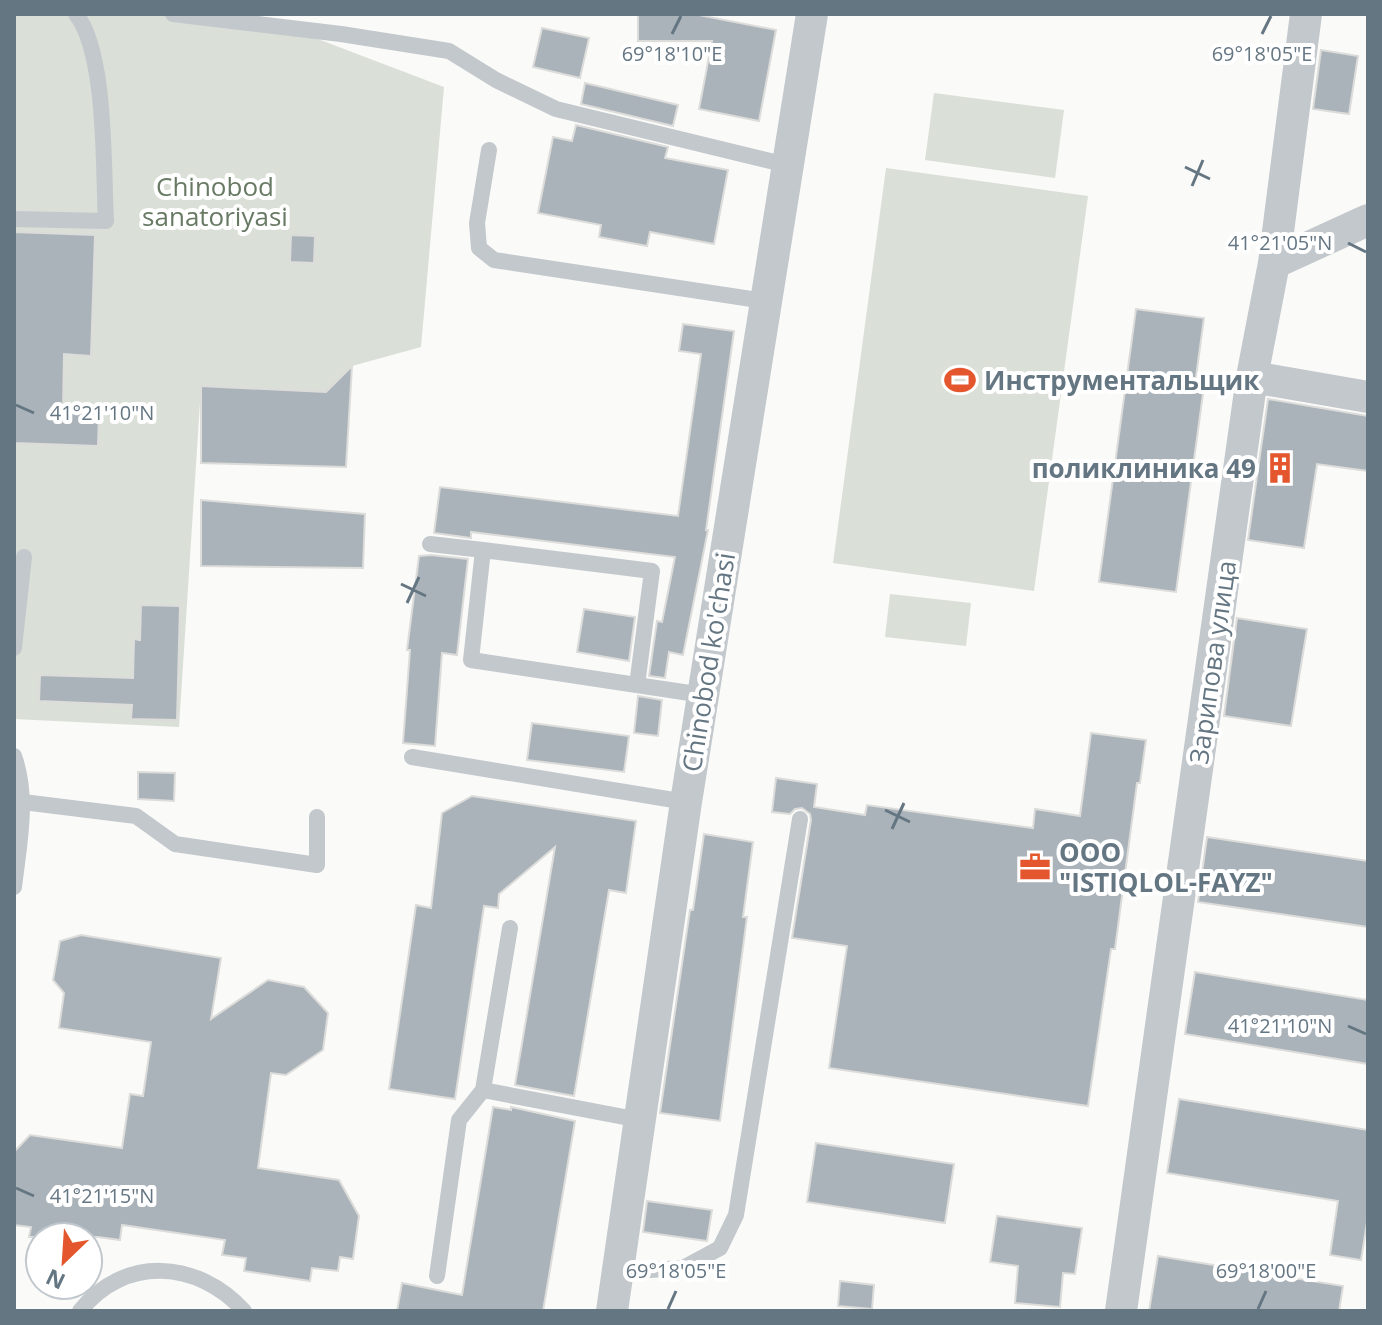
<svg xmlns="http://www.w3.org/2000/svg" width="1382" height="1325" viewBox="0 0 1382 1325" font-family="'Open Sans',sans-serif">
  <rect width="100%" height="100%" fill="#fafaf8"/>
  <path fill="#dadfd7" d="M14 14H252L444 87 421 347 352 366 326 392 201 387 179 727 14 719Z
    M934 93 1064 110 1055 178 925 160Z
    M886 168 1088 196 1034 591 833 563Z
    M890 594 971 603 966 646 885 637Z"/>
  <path fill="#aab3b9" stroke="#dcdcda" stroke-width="2" d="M638 14H694L776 30 759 121 699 109 712 41H638Z
    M542 28 589 38 580 78 533 67Z
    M1321 50 1358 56 1349 114 1313 109Z
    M585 83 678 105 673 126 581 104Z
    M576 125 668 147 665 158 728 170 714 244 650 232 647 246 599 237 601 225 538 213 553 137 572 141Z
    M14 232 95 235 91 356 64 354 63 411 99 412 98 446 14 443Z
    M291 235 315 236 314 263 290 262Z
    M1136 309 1204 318 1196 377 1205 379 1176 592 1099 582Z
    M683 324 734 331 706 530H708L683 655 669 652 665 678 649 676 657 621 662 622 675 557 471 532V538L434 533 440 487 678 516 701 354 679 351Z
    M352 366 346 467 201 463V386L326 392Z
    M1268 399 1368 416V471L1317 464 1304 548 1248 540Z
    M201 500 365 514 363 568 201 566Z
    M431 555 468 559 457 655 442 653 435 746 403 743 410 650H407L419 556Z
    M141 605 180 606 177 720 131 719 132 705 39 701 40 675 133 678 134 639 140 640Z
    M584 609 635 617 629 661 577 652Z
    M1237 618 1307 629 1291 726 1224 716Z
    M638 696 662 700 658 736 634 733Z
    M532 723 629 736 624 772 527 760Z
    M1091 733 1146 740 1140 783H1137L1115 949H1111L1088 1106 829 1068 847 946 792 938 811 820 810 814 802 808 795 809 790 814 772 812 776 778 817 784 814 807 865 815 867 805 1033 828 1035 809 1080 816Z
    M138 772 175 773 174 801 138 799Z
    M472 796 636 821 626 893 609 890 574 1096 515 1085 555 847 499 894 498 908 484 906 455 1099 389 1089 416 905 431 908 442 813Z
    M704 834 753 842 743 917H747L720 1121 660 1113 690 910H693Z
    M1207 837 1368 861V927L1198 902Z
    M81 935 221 958 211 1019 268 980 304 987 328 1013 323 1050 286 1075 271 1073 258 1168 339 1180 359 1216 353 1259 340 1257 338 1271 312 1268 310 1281 244 1271 246 1258 222 1255 225 1240 122 1225 120 1240 98 1237H29L31 1227 14 1225V1152L30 1135 122 1148 130 1094 143 1096 151 1042 59 1028 64 993 53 980 60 941Z
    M1195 972 1368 1000V1064L1185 1034Z
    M1179 1099 1368 1130V1216L1361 1260 1330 1255 1338 1201 1167 1173Z
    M493 1107 511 1110V1107L575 1121 543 1311H397L402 1283 462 1295Z
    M816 1143 954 1164 945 1223 807 1202Z
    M647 1201 712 1210 707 1241 643 1232Z
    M997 1216 1082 1228 1075 1274 1063 1273 1060 1307 1015 1303 1018 1266 990 1262Z
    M1158 1256 1343 1286 1339 1311H1149Z
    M840 1281 874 1285 872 1309 838 1306Z"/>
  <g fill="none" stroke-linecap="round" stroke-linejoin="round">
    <path stroke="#c3c8cc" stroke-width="16" d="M173 14 341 34 449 51 496 80 556 109 787 165
      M489 150 477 223 479 248 494 260 765 301
      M14 219 106 221C103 169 107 54 76 14
      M430 544 483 550
      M14 648 24 557
      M637 685 652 571 483 550 471 660 703 695
      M14 756C29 798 19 844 14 887
      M412 757 686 802
      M23 802 136 816 175 844 317 865V817
      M510 928 483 1090 640 1120
      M617 1272 683 1268 720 1248 736 1215 800 819
      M437 1276 459 1120 483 1090
      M80 1311C124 1255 198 1260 244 1311"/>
    <path stroke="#c3c8cc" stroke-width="32" d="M1274 263 1368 220
      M1252 377 1368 397
      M612 1311 686 802 812 14
      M1121 1311 1252 377 1274 263 1306 14"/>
  </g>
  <path fill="none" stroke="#657683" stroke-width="3" d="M672 34 681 16M1262 34 1271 16M1185 167 1210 179M1192 186 1203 160M1348 243 1366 252M16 405 34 413M401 584 426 596M407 603 419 577M885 810 910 822M892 829 904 803M1348 1026 1366 1034M16 1188 34 1196M668 1309 676 1291M1258 1309 1266 1291"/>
  <defs>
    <symbol id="stadium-bare" viewBox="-9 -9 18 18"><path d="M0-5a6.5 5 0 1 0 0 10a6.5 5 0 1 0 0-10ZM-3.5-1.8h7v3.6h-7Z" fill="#e4572e" stroke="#fff" stroke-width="2.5" paint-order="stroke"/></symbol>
    <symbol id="building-bare" viewBox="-9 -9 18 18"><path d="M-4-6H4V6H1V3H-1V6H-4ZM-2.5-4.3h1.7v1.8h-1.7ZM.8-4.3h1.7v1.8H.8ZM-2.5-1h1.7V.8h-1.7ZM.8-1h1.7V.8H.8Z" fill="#e4572e" stroke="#fff" stroke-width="2.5" paint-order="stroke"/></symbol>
    <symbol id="office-bare" viewBox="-9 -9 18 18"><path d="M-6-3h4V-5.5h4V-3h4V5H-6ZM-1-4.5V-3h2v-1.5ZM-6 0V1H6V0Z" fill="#e4572e" stroke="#fff" stroke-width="2.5" paint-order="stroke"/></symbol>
  </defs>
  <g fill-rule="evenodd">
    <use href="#stadium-bare" x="938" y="358" width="44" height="44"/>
    <use href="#building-bare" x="1258" y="446" width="44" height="44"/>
    <use href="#office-bare" x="1013" y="845" width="44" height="44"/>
  </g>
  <g text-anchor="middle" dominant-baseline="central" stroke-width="8" stroke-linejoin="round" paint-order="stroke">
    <g font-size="26" fill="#687a64" stroke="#fff">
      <text x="215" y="186">Chinobod<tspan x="215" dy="30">sanatoriyasi</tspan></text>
    </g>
    <g font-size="26" font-weight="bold" fill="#657683" stroke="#fff" text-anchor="start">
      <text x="984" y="380">Инструментальщик</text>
      <text x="1256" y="468" text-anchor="end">поликлиника 49</text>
      <text x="1059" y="852">ООО<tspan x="1059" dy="30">"ISTIQLOL-FAYZ"</tspan></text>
    </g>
    <g font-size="26" fill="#657683" stroke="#fff">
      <text transform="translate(708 662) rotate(-81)">Chinobod ko'chasi</text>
      <text transform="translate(1212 662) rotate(-82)">Зарипова улица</text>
    </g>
  </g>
  <g font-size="20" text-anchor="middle" fill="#657683" stroke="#fff" stroke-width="8" stroke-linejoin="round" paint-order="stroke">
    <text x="672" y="61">69°18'10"E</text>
    <text x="1262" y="61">69°18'05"E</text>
    <text x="1280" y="250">41°21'05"N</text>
    <text x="102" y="420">41°21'10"N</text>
    <text x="1280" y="1033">41°21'10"N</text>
    <text x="102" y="1203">41°21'15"N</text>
    <text x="676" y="1278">69°18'05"E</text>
    <text x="1266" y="1278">69°18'00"E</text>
  </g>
  <rect width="1382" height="1325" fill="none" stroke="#657683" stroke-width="32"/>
  <g transform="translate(64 1261) rotate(205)"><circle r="38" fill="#ffffff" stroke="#c1c8cd" stroke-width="2"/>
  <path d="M0-6L14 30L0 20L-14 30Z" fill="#e4572e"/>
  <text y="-12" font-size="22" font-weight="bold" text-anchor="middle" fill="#657683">N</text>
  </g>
</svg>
